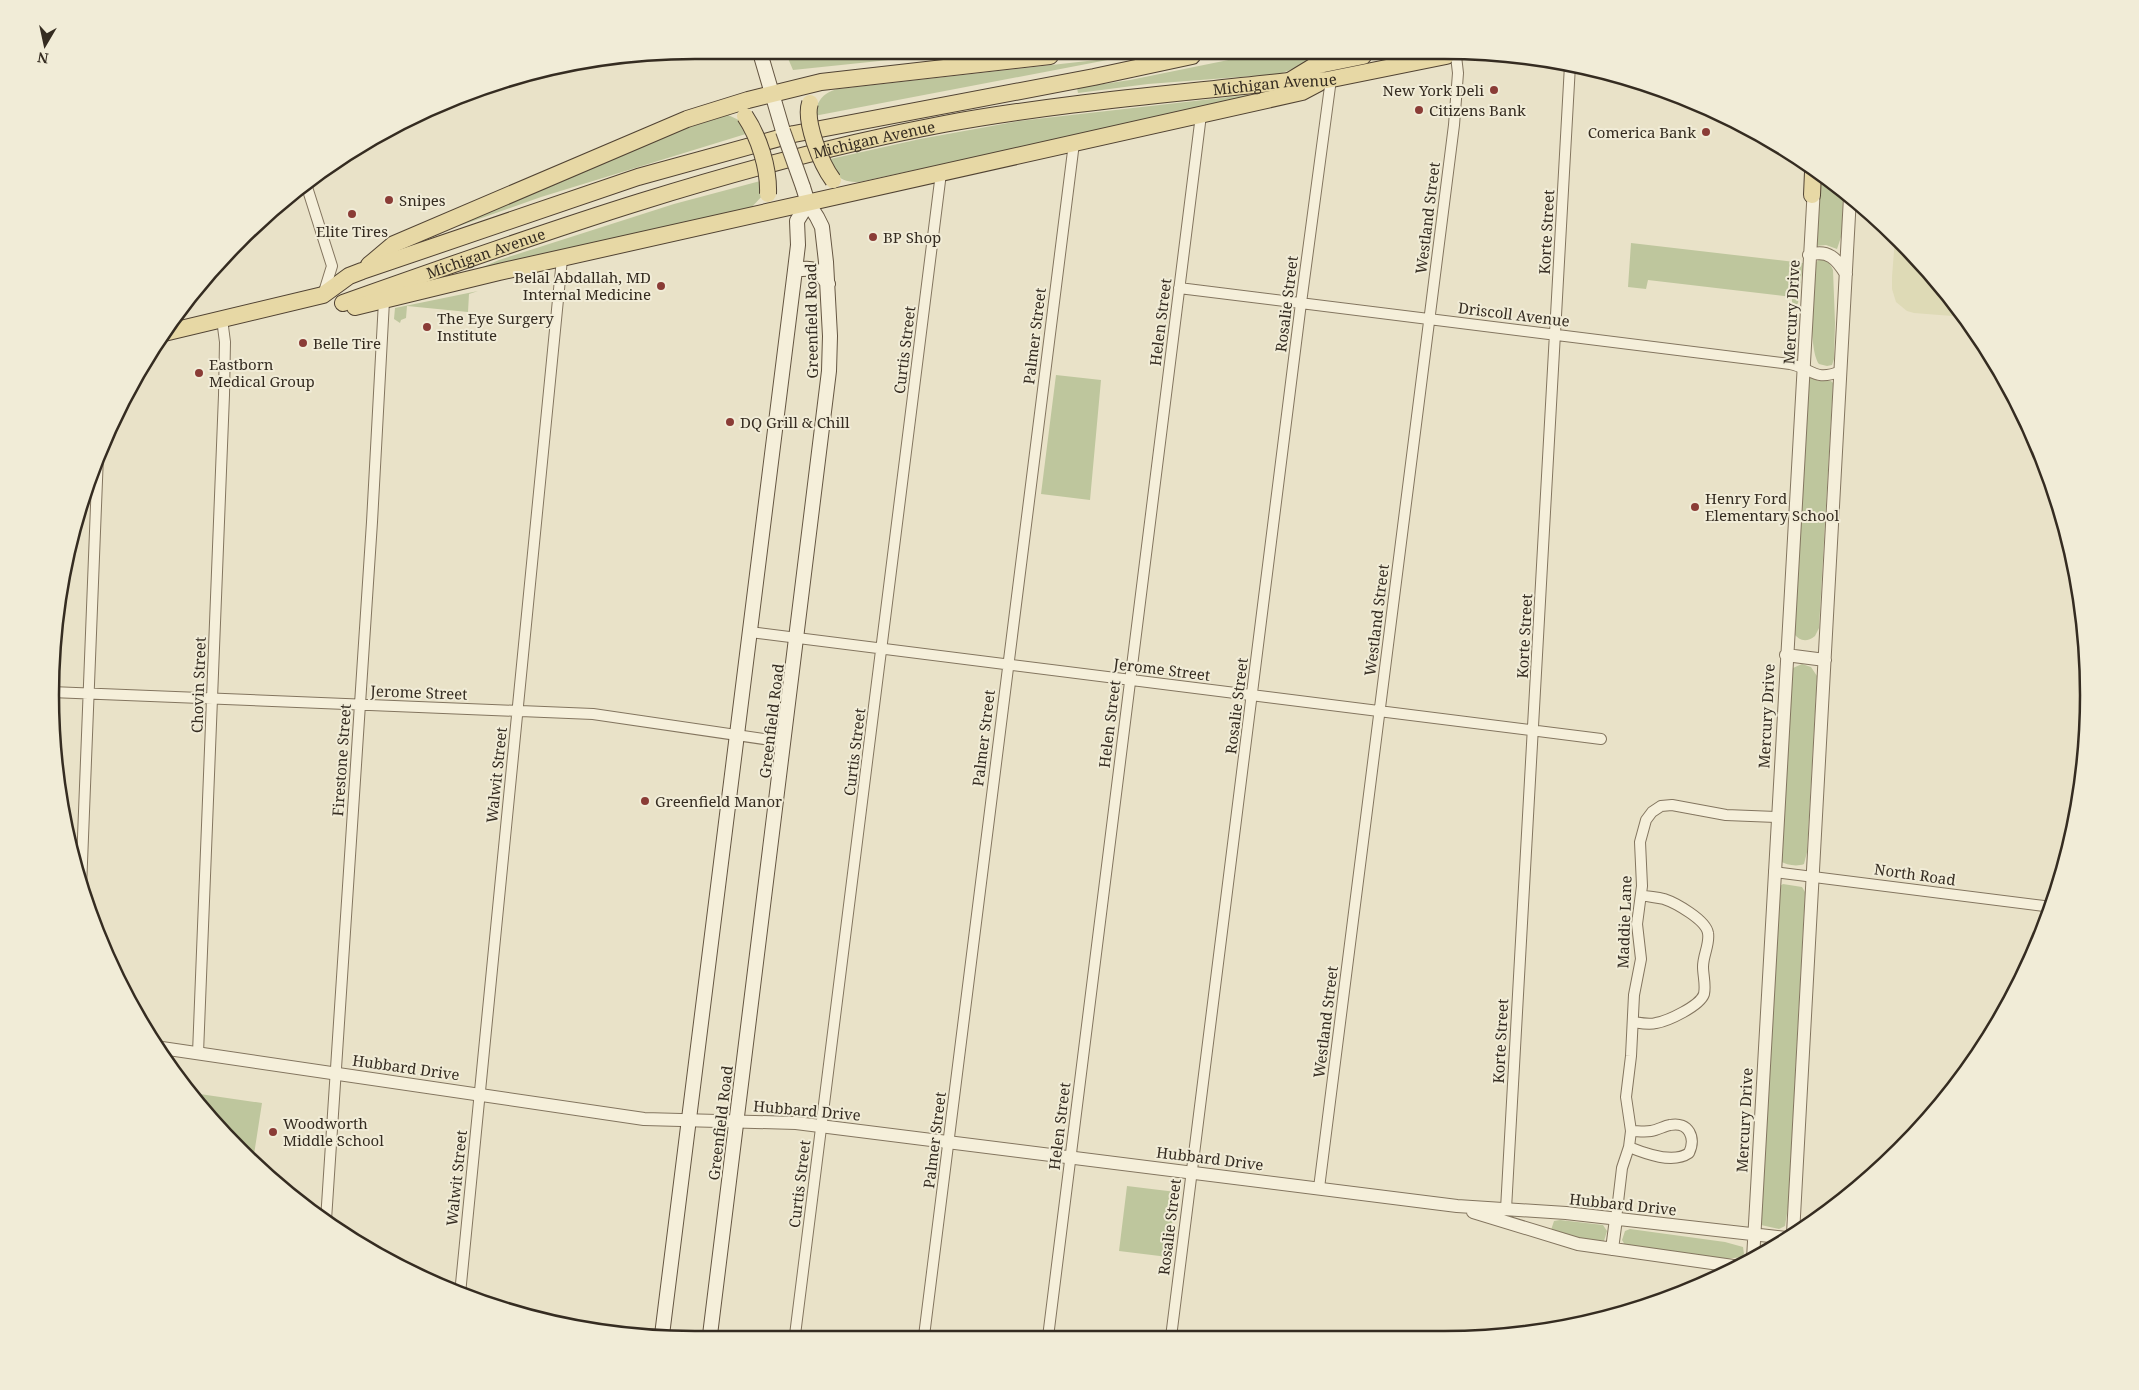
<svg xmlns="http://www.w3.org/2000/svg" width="2139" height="1390" viewBox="0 0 2139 1390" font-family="'Noto Serif',serif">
  <rect width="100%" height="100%" fill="#e9e2c8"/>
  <path fill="#dedab6" d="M1895 238 1956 302 1965 317 1914 313 1907 311 1896 302 1892 289V277Z"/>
  <path fill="#bec69d" d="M787 56H927L793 70Z
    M1248 56H1348L1297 67 1280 74 1148 84 1078 93 1077 88 1130 80Z
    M1123 57 814 116C818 101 821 94 837 89Z
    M1247 95 1248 98 859 182C838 182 837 175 826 160L920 139 1019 121Z
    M728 115 741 121 749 133 541 197 459 226 458 224 681 130Z
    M1821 178 1843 193 1842 234 1837 249 1826 245 1815 246Z
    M764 180 763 195 750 209 476 270 499 260 674 204Z
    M1631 243 1803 263 1798 303 1796 306 1792 305V297L1648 280 1646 289 1628 287Z
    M1820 259C1827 260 1830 263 1833 270L1835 323 1834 359 1832 365 1827 366 1819 364C1808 349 1812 284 1814 264Z
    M478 291 469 294 468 312 407 306 406 318 401 320 400 323 394 319 395 308Z
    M1056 375 1101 380 1090 500 1041 494Z
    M1811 376 1818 381H1831L1833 383 1819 628 1815 636C1806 643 1800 641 1793 633L1807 379Z
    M1802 664 1811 667 1817 676 1807 852 1804 864C1797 867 1786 865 1780 861L1793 668Z
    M1783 884 1802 887 1805 892 1788 1207 1785 1226 1779 1229 1761 1225 1780 886Z
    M193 1093 262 1103 253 1161Z
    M1127 1186 1176 1192 1168 1257 1119 1251Z
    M1560 1220 1603 1225 1607 1231 1604 1241 1557 1236 1551 1230 1554 1221Z
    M1630 1229 1725 1242 1743 1247 1744 1254 1742 1257 1725 1259 1625 1245 1622 1240 1625 1231Z"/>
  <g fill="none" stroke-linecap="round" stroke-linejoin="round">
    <defs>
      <path id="minor" d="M306 184 332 266 323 295
        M1179 288 1790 364C1814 369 1814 382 1841 371
        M750 632 1601 739
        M51 692 593 714 784 742
        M1774 872 2052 907
        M81 888 98 455
        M1633 1022C1640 1023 1649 1025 1656 1023 1668 1021 1700 1006 1704 994 1706 985 1703 975 1703 967 1703 955 1710 944 1708 933 1706 920 1676 903 1664 899 1656 897 1649 897 1641 895
        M198 1053 224 395 225 342 222 319
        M1629 1147C1646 1154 1673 1164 1689 1153 1696 1138 1689 1121 1670 1125 1664 1126 1658 1130 1651 1131 1645 1132 1637 1131 1631 1131
        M1319 1188 1454 125 1458 73 1456 56
        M1506 1209 1570 65
        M1616 1219 1622 1168 1629 1147 1631 1131 1626 1097 1631 1056 1634 995 1641 959 1637 924 1642 886 1640 842 1646 820 1652 812 1661 806 1672 805 1726 815 1776 817
        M326 1220 372 522 384 301
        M460 1294 562 259
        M795 1335 941 173
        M924 1336 1074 143
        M1048 1337 1201 115
        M1171 1337 1301 303 1331 79"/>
      <path id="tertiary" d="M1809 255C1828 249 1837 259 1846 274
        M1786 655 1825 660
        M155 1047 644 1119 796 1123 1457 1206 1566 1213 1786 1238
        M1473 1212 1578 1244 1740 1267
        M1793 1234 1850 197
        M1612 1249 1616 1219
        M1753 1259 1814 187"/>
      <path id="secondary" d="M761 56 783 131
        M795 270C813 267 817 268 828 284
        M662 1335 795 270 798 245 797 221 808 203
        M710 1335 829 371 830 336 826 262 822 227 817 217 808 203 803 187"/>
      <g id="primary">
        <path d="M1291 80 1314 66 1363 56"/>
        <path d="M1812 195 1813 172"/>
        <path d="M369 265 394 244 687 119 748 100 821 82 1050 56"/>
        <path id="s1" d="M343 303C540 233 738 163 944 124 1058 103 1174 94 1289 81L1327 80 1446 56"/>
        <path d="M355 307 499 272 1302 92 1319 83"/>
        <path d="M164 333 323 295 349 276 362 271 638 177 794 134 1094 77 1192 56"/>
      </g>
    </defs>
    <use href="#minor" stroke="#83755f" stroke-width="12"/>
    <use href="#tertiary" stroke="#83755f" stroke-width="14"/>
    <use href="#secondary" stroke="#655642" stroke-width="16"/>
    <use href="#primary" stroke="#514333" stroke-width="18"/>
    <use href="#minor" stroke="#f5efda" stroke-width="10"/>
    <use href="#tertiary" stroke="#f5efda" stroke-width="12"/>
    <use href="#secondary" stroke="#f5efda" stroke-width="14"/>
    <use href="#primary" stroke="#e7d8a5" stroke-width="16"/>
    <defs>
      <path id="secondary-bridge" d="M783 131 803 187"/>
      <path id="primary-bridge" d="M810 103C804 121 821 164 833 180
        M745 116C759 137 769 168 768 194"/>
    </defs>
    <use href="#secondary-bridge" stroke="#655642" stroke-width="16" stroke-linecap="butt"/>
    <use href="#primary-bridge" stroke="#514333" stroke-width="18" stroke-linecap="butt"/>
    <use href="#secondary-bridge" stroke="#f5efda" stroke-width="14"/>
    <use href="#primary-bridge" stroke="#e7d8a5" stroke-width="16"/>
  </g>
  <g fill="#8a3c36" stroke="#f1ecd7" stroke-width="2">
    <circle cx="1494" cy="90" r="5"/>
    <circle cx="1419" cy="110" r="5"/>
    <circle cx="1706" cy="132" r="5"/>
    <circle cx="389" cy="200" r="5"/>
    <circle cx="352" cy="214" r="5"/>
    <circle cx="873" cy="237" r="5"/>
    <circle cx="661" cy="286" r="5"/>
    <circle cx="427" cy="327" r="5"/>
    <circle cx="303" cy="343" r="5"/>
    <circle cx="199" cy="373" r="5"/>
    <circle cx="730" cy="422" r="5"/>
    <circle cx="1695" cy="507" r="5"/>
    <circle cx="645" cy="801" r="5"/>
    <circle cx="273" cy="1132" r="5"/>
  </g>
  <g text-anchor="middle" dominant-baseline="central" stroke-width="4" stroke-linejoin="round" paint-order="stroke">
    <g font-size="15" fill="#352c21" stroke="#f1ecd7">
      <text stroke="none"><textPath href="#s1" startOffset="961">Michigan Avenue</textPath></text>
      <text stroke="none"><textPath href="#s1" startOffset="556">Michigan Avenue</textPath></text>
      <text transform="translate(1427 218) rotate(-83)">Westland Street</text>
      <text transform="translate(1546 232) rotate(-87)">Korte Street</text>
      <text stroke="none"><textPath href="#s1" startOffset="151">Michigan Avenue</textPath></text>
      <text transform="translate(1286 304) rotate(-83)">Rosalie Street</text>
      <text transform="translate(1791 312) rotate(-87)">Mercury Drive</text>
      <text transform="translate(1514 314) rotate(7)">Driscoll Avenue</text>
      <text transform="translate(811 321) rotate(-91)">Greenfield Road</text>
      <text transform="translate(1160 322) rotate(-83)">Helen Street</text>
      <text transform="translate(1034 336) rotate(-83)">Palmer Street</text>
      <text transform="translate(904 350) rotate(-83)">Curtis Street</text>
      <text transform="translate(1376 620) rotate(-83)">Westland Street</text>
      <text transform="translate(1524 636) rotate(-87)">Korte Street</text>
      <text transform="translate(1162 669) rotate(7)">Jerome Street</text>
      <text transform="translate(198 685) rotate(-88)">Chovin Street</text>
      <text transform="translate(419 692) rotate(2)">Jerome Street</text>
      <text transform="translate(1236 706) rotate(-83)">Rosalie Street</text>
      <text transform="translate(1766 716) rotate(-87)">Mercury Drive</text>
      <text transform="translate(771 721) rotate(-83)">Greenfield Road</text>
      <text transform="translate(1109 724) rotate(-83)">Helen Street</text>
      <text transform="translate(983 738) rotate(-83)">Palmer Street</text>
      <text transform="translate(854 752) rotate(-83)">Curtis Street</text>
      <text transform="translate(341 760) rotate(-86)">Firestone Street</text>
      <text transform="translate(496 775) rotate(-84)">Walwit Street</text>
      <text transform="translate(1915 874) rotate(8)">North Road</text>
      <text transform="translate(1624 922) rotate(-88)">Maddie Lane</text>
      <text transform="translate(1325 1022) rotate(-83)">Westland Street</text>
      <text transform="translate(1500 1041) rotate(-87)">Korte Street</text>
      <text transform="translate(406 1067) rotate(8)">Hubbard Drive</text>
      <text transform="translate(807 1110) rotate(5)">Hubbard Drive</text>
      <text transform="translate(1744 1120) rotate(-87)">Mercury Drive</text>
      <text transform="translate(720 1123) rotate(-83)">Greenfield Road</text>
      <text transform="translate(1059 1126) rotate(-83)">Helen Street</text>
      <text transform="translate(934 1140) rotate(-83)">Palmer Street</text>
      <text transform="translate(1210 1158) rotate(7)">Hubbard Drive</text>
      <text transform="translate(456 1178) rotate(-84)">Walwit Street</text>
      <text transform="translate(799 1184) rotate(-83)">Curtis Street</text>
      <text transform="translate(1623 1204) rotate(6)">Hubbard Drive</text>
      <text transform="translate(1169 1227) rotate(-83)">Rosalie Street</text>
    </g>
    <g font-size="15" fill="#352c21" stroke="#f1ecd7" text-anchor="start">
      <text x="1484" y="90" text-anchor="end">New York Deli</text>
      <text x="1429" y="110">Citizens Bank</text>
      <text x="1696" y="132" text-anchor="end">Comerica Bank</text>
      <text x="399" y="200">Snipes</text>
      <text x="352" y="231" text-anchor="middle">Elite Tires</text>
      <text x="883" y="237">BP Shop</text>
      <text x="651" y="277" text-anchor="end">Belal Abdallah, MD<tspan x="651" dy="17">Internal Medicine</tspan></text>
      <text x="437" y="318">The Eye Surgery<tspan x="437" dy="17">Institute</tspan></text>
      <text x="313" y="343">Belle Tire</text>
      <text x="209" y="364">Eastborn<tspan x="209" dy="17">Medical Group</tspan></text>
      <text x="740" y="422">DQ Grill &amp; Chill</text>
      <text x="1705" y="498">Henry Ford<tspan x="1705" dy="17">Elementary School</tspan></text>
      <text x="655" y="801">Greenfield Manor</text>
      <text x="283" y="1123">Woodworth<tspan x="283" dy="17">Middle School</tspan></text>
    </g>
  </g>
  <path d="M0 0H2139V1390H0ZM695 59H1444A636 636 0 0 1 2080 695V695A636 636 0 0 1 1444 1331H695A636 636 0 0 1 59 695V695A636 636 0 0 1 695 59Z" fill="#f1ecd7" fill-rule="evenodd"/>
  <path fill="none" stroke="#352c21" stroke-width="2.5" d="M695 59H1444A636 636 0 0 1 2080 695V695A636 636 0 0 1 1444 1331H695A636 636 0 0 1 59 695V695A636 636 0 0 1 695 59Z"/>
  <g transform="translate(45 45) rotate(189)" stroke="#f1ecd7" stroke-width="4" paint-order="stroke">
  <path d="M0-4L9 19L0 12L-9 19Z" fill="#352c21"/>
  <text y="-8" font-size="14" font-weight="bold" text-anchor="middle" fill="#352c21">N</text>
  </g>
</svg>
